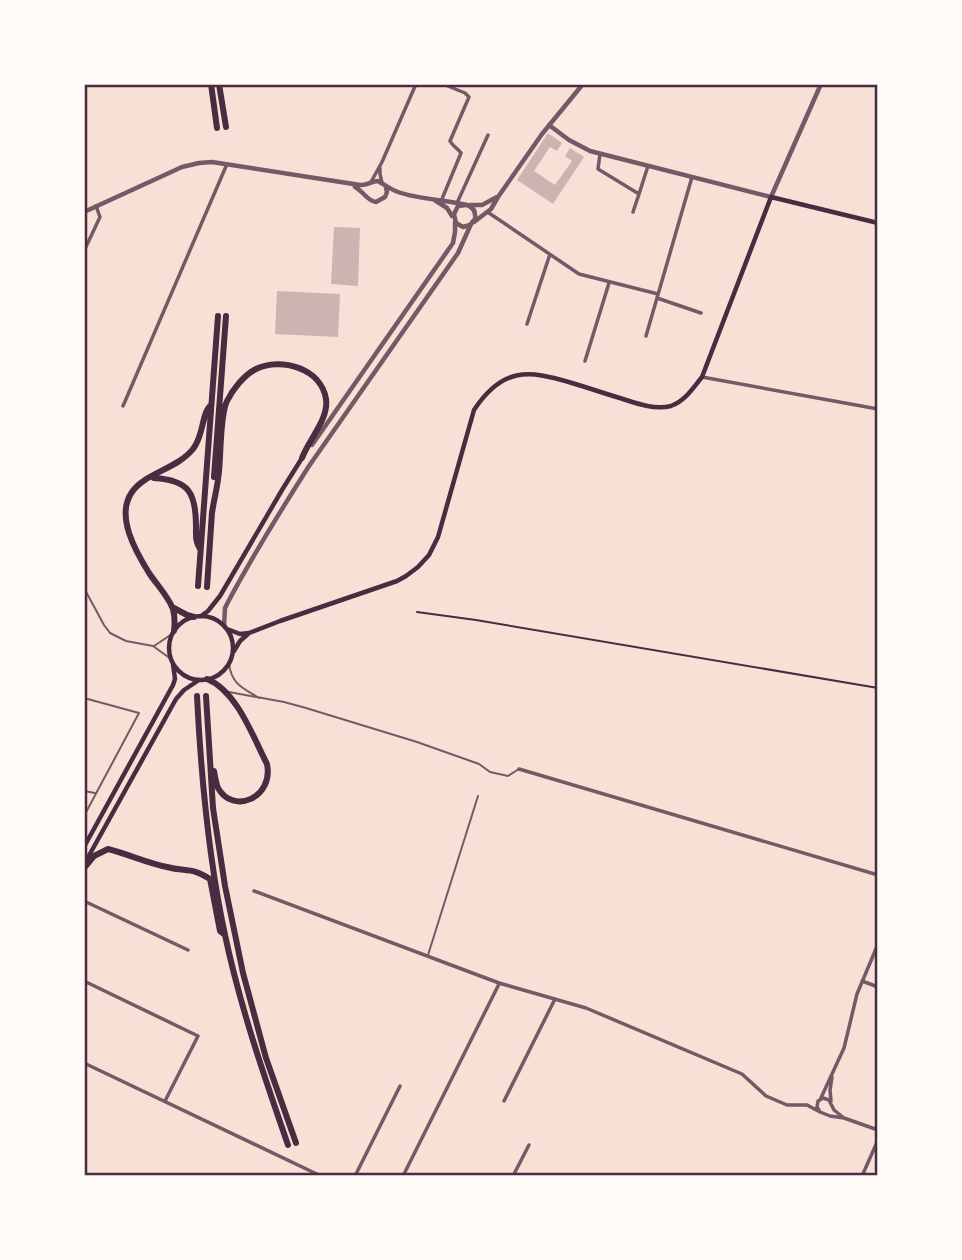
<svg xmlns="http://www.w3.org/2000/svg" width="962" height="1260" viewBox="0 0 962 1260" font-family="'PT Sans',sans-serif">
  <rect width="100%" height="100%" fill="#f7e1d7"/>
  <path fill="#ccb4b1" d="M548 133 562 143 557 151 550 147 534 171 555 185 572 161 565 156 570 148 584 157 553 204 517 180Z
    M334 227 360 228 358 286 331 284Z
    M277 291 340 294 338 337 275 334Z"/>
  <g fill="none" stroke-linecap="round" stroke-linejoin="round">
    <path stroke="#4a2c40" stroke-width="2" d="M417 612 476 620 878 688"/>
    <path stroke="#755966" stroke-width="2" d="M84 588 104 625 110 633 126 641 153 646 171 659
      M154 646 172 634
      M229 663C231 684 243 688 259 698
      M229 692 284 702 306 708 417 742 479 764 490 772 508 776 519 769
      M84 698 139 713 84 816
      M84 791 95 793
      M428 955 478 796"/>
    <path stroke="#755966" stroke-width="3.5" d="M876 84H878
      M600 154 598 169 639 194 648 166
      M380 168V174L382 183
      M371 182 382 162 416 84
      M442 199 461 153C458 148 453 147 450 141L469 97 465 93 443 84
      M457 203 488 135
      M633 212 639 194
      M489 213 579 274 658 294
      M84 251 100 217 96 206
      M657 298 701 313
      M527 324 549 257
      M646 336 692 177
      M585 361 609 283
      M702 377 878 409
      M123 406 227 164
      M519 769 878 875
      M254 891 499 983 586 1008 742 1074 766 1096 787 1105H807L820 1112
      M84 901 188 950
      M84 981 198 1036 165 1101
      M862 981 878 987
      M84 1063 321 1176
      M820 1100 844 1048 857 994 878 944
      M504 1101 555 999
      M831 1101 830 1090 832 1077
      M844 1118 834 1110 829 1100 823 1098 818 1101 817 1107 820 1112 830 1116 844 1118 878 1130
      M355 1176 400 1086
      M403 1176 499 984
      M513 1176 529 1145
      M862 1176 878 1140"/>
    <path stroke="#755966" stroke-width="4.5" d="M549 125 569 140 590 151 771 197 821 84
      M355 187C363 191 367 201 376 202L385 197 387 192 386 188
      M436 201 447 208 452 216
      M470 205H482L497 197
      M84 212 182 167 199 163 212 162 360 185C367 186 371 181 378 181 385 185 390 189 398 192 417 199 446 200 467 205 473 207 476 212 475 219L470 225 463 227 456 223 454 214 458 206 466 205
      M474 222 491 209 498 197 542 134 583 84
      M312 445 453 243 455 232V222
      M224 626 225 608 228 602C253 555 281 510 309 466L458 253 471 224"/>
    <path stroke="#4a2c40" stroke-width="4.5" d="M201 616 208 611 220 596 282 490 302 458
      M169 648a32 32 0 1 1 64 0a32 32 0 1 1-64 0Z
      M227 629 240 634 249 633 280 621 397 581 406 576 418 567 429 555 438 537 474 410C502 368 527 369 572 383 589 388 606 394 623 399 638 404 655 410 671 406 685 401 693 388 702 377L771 197 878 223
      M234 651 240 641 248 634
      M84 847 173 685 175 679 173 664
      M86 861 176 699 184 690 199 680"/>
    <path stroke="#4a2c40" stroke-width="6" d="M211 84 217 128
      M219 84 226 127
      M214 477 226 316
      M154 478C189 480 196 493 196 526 196 535 195 541 200 549
      M212 513C214 499 218 485 219 471 221 453 220 415 227 401 233 389 244 375 256 369 281 357 321 368 326 399 329 419 309 439 302 458
      M198 586 218 316
      M207 587 212 512
      M172 607 187 615 194 617
      M174 631C175 623 175 617 173 609 168 596 157 585 149 573 136 552 115 516 132 492 145 473 177 469 193 449 204 436 201 414 211 405
      M207 679C237 691 253 737 267 764 274 798 233 815 218 788 216 783 215 777 214 771
      M197 696C201 776 208 856 225 935 240 1006 264 1076 288 1145
      M206 696 213 808 225 886 243 973 266 1058 296 1143
      M84 868 94 856 108 849C128 854 147 863 167 867 186 872 192 867 210 879L220 931 224 934"/>
  </g>
  <rect width="962" height="1260" fill="none" stroke="#fffaf5" stroke-width="172"/>
  <rect x="86" y="86" width="790" height="1088" fill="none" stroke="#4a2c40" stroke-width="2.5"/>
</svg>
